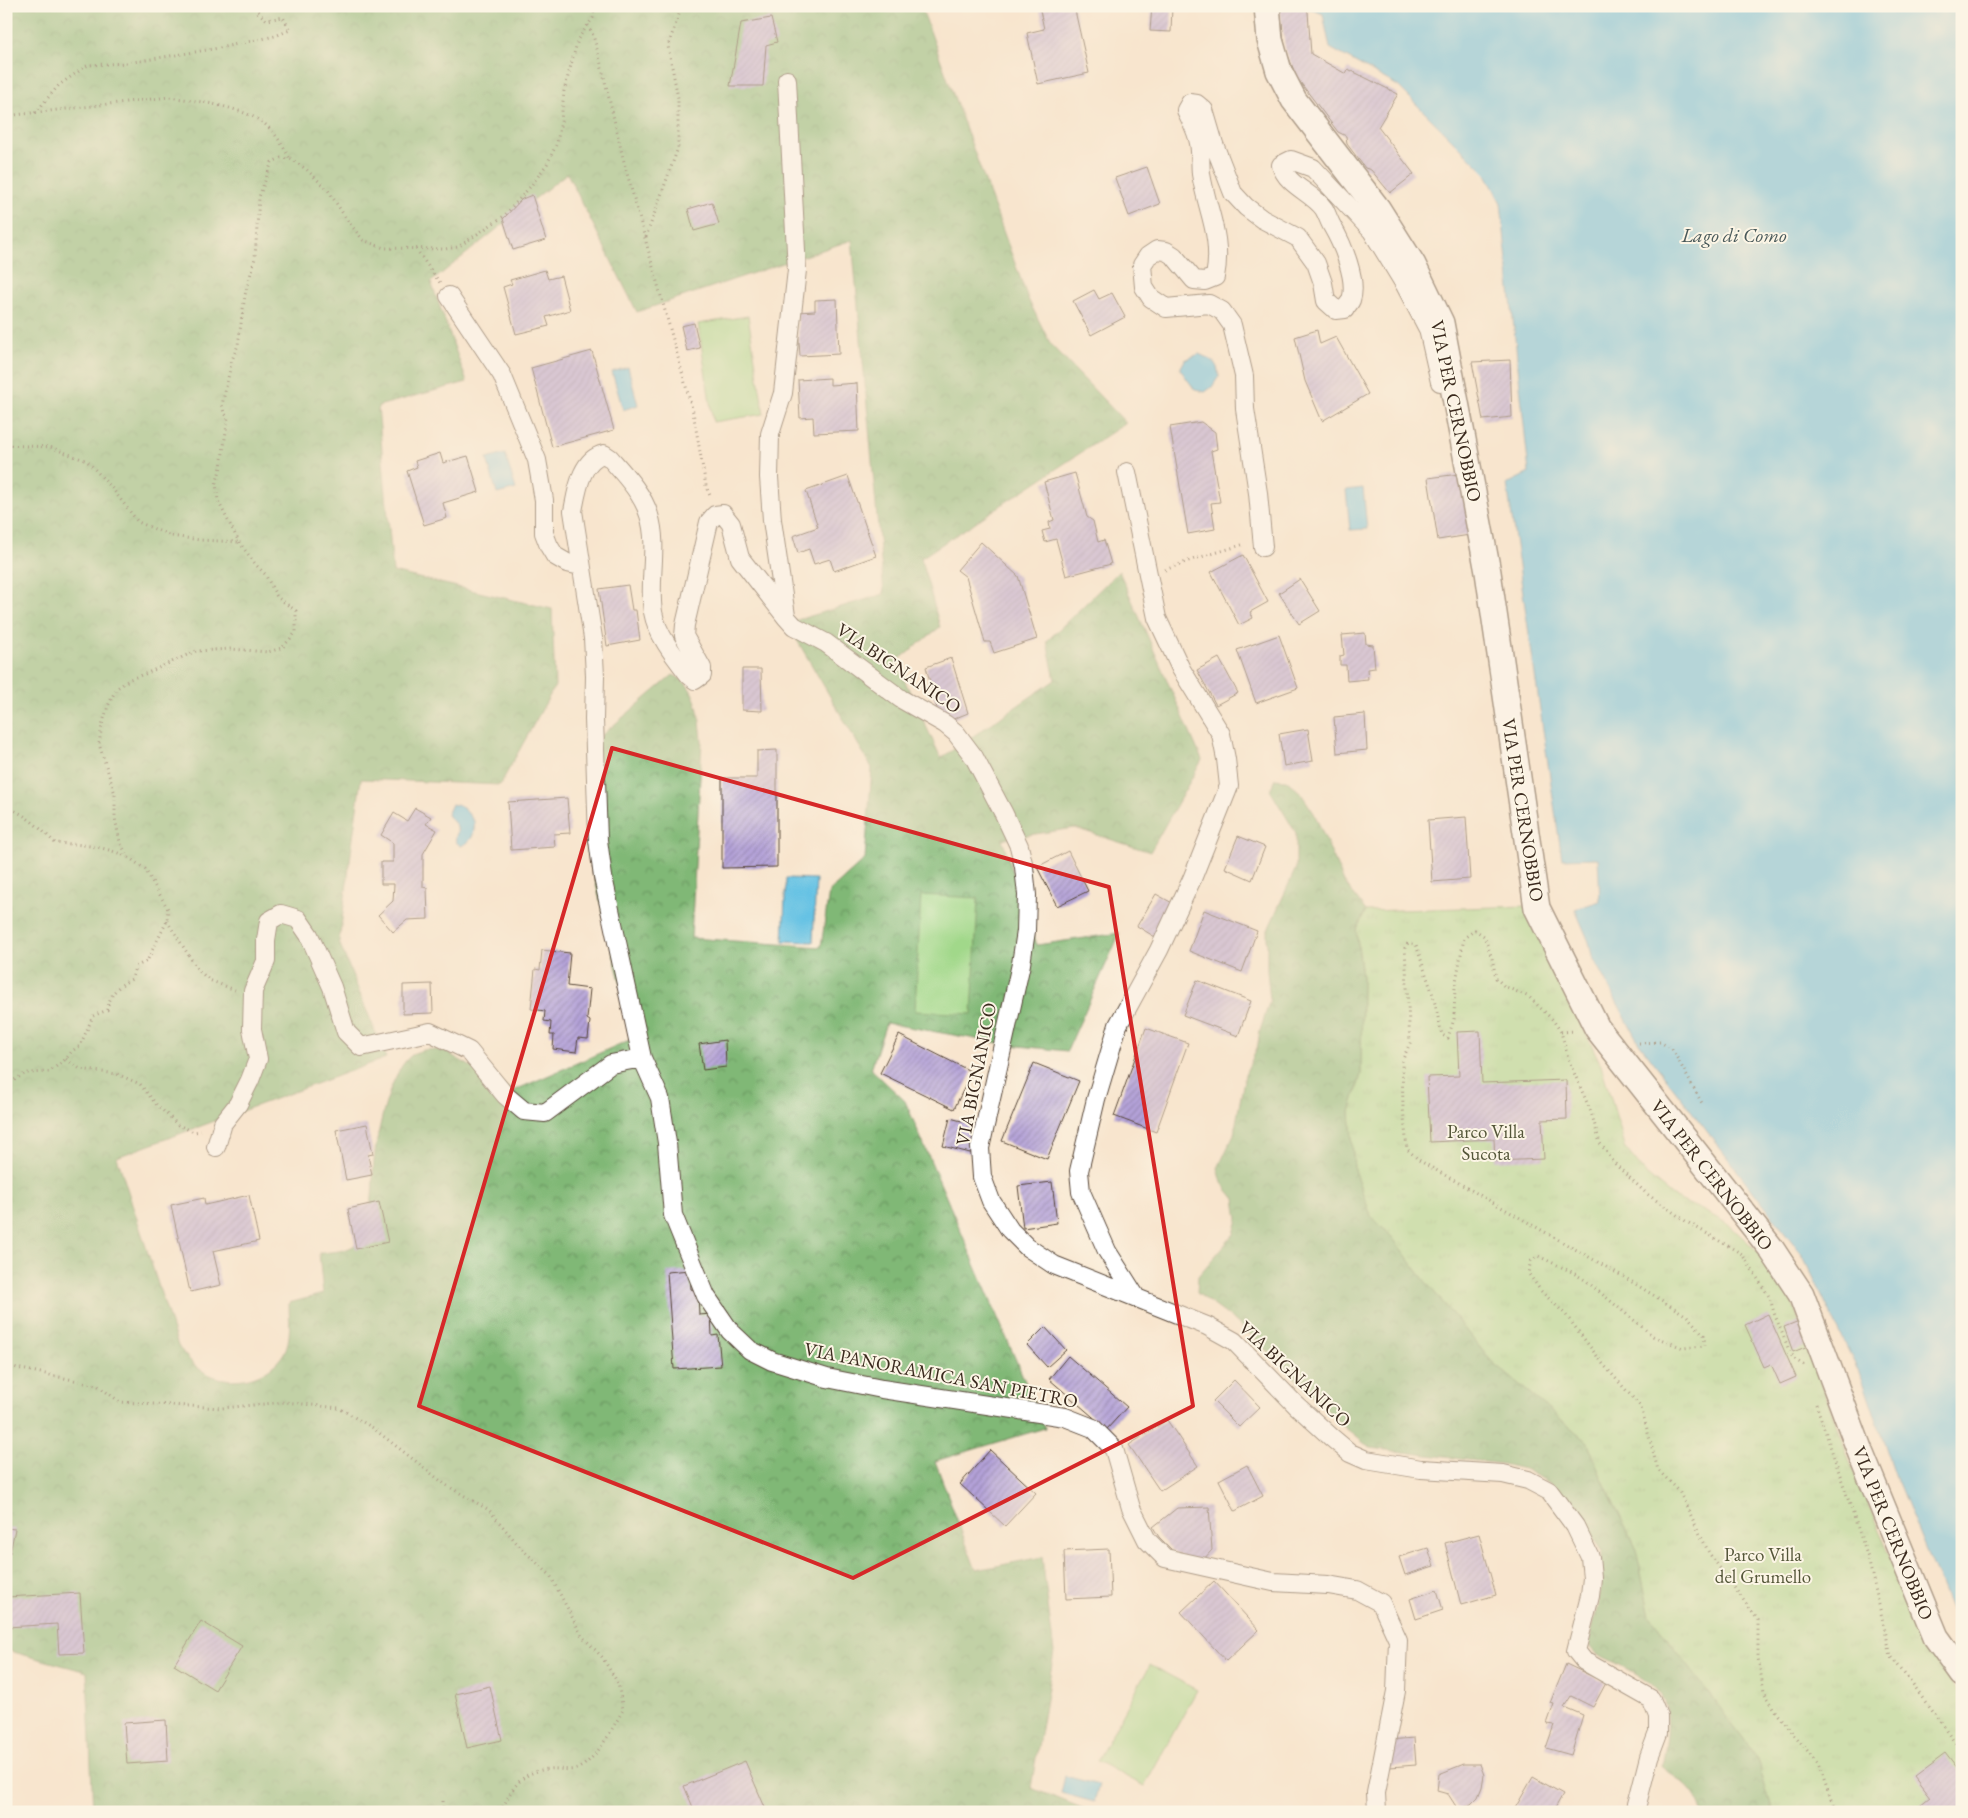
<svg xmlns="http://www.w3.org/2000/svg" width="1968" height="1818" viewBox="0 0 1968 1818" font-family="'EB Garamond',serif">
  <defs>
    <pattern id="grass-tufts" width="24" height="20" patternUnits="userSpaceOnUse" patternTransform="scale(1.25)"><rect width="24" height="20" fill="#a1d88a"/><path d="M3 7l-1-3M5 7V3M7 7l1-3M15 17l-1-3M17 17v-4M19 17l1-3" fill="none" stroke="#8cba77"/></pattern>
    <pattern id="forest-crowns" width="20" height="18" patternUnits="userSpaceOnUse" patternTransform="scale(1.25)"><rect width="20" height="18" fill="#80b876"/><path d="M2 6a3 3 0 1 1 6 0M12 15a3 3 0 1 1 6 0" fill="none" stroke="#6a9660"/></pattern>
    <pattern id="building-hatch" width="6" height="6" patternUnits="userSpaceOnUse" patternTransform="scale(1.25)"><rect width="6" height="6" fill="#b4a2d9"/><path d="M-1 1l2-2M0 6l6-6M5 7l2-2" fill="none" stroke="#9484af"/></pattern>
  </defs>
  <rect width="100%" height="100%" fill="#fcf5e5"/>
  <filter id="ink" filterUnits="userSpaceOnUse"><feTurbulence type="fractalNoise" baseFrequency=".02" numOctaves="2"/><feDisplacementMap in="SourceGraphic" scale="10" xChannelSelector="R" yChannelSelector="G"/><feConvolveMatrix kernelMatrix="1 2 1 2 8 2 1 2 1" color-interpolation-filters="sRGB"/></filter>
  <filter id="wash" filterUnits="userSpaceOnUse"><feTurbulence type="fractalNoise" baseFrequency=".0096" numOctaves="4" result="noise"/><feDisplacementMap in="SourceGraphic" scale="20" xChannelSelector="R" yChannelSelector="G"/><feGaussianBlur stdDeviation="1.12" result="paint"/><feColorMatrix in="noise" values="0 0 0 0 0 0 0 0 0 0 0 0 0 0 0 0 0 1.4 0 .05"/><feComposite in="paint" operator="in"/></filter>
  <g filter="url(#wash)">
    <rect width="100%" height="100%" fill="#f8e5ce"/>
    <path fill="url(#grass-tufts)" stroke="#6e8154" d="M1526 906 1601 1065 1626 1149 1647 1175 1675 1198 1702 1210 1728 1224 1763 1256 1790 1296 1849 1460 1901 1581 1925 1645 1962 1695V1812H1773L1756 1755 1650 1616 1636 1550 1599 1472 1588 1442 1491 1361 1425 1281 1391 1236 1371 1216 1354 1170 1350 1112 1361 1074 1362 977 1356 930 1366 911Z"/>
    <path fill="url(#forest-crowns)" stroke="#5e714a" fill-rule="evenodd" d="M6 6H921L1028 299 1051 345 1126 423 921 558 940 627 896 662 941 758 1055 680 1047 641 1119 571 1202 760 1150 852 1075 828 1002 839 1037 945 1120 933 1067 1051 1010 1045 886 1023 871 1069 905 1101 1045 1428 935 1461 976 1570 1042 1557 1054 1652 1031 1788 1085 1809V1812H93L87 1672 6 1650ZM567 173 637 312 852 240 884 594 787 623 872 768 865 859 829 892 821 947 691 938 702 741C700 719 698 684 673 675L590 745 587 847 634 1038 513 1091 446 1052C437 1050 429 1048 420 1051 392 1058 379 1127 375 1152 371 1180 376 1204 363 1230 361 1234 359 1241 356 1244 347 1252 330 1252 319 1253L323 1294 289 1303C289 1318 292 1339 284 1353 268 1379 232 1387 206 1373 194 1367 186 1356 178 1346L117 1157 386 1058 339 942 361 779 500 785 555 686 552 609 393 572 378 406 467 382 431 282Z
      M1275 779 1286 780 1300 792 1314 813 1344 882 1366 911 1356 930 1362 977 1361 1074 1350 1112 1354 1170 1371 1216 1391 1236 1425 1281 1491 1361 1588 1442 1599 1472 1636 1550 1650 1616 1756 1755 1773 1812H1702C1698 1798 1690 1787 1678 1779 1671 1774 1667 1773 1662 1765 1666 1748 1671 1717 1664 1701 1656 1683 1632 1672 1616 1663 1605 1658 1594 1655 1589 1643L1601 1591 1602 1552 1583 1522 1557 1487 1524 1469 1502 1464 1370 1448 1343 1426 1260 1343 1234 1320 1197 1293 1198 1276 1234 1234 1238 1219 1235 1199 1222 1183 1218 1168 1234 1134 1245 1074 1257 1049 1260 1031 1270 1000 1267 971V932L1296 868V833L1270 790Z"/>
    <path fill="#a1d88a" stroke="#6e8154" d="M748 316 764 414 713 422 698 324Z
      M921 895 978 898 972 1014 915 1011Z
      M1150 1665 1197 1690 1144 1786 1097 1761Z"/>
    <path fill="#66c2e4" stroke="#507681" d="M1303 6H1962V1638L1897 1480 1863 1381 1803 1256 1639 1043 1592 956 1589 942 1575 909 1600 901 1598 858 1562 859 1507 484 1529 473 1501 203 1486 174 1398 86 1330 48 1323 14Z
      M1199 354C1212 360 1217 361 1219 376L1212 387 1205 392 1195 390 1180 369 1185 360Z
      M628 367 638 405 623 410 612 372Z
      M505 454 516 489 497 494 487 459Z
      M1363 488 1367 529 1350 530 1346 490Z
      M452 804 463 807 474 821C475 832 473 842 461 846L456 842C455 834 455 841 457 833 459 825 452 821 447 815Z
      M786 878 816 879 813 942 783 941Z
      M1065 1776 1099 1785 1094 1802 1061 1793Z"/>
    <g id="blocks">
      <path fill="url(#building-hatch)" d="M1039 6H1074L1089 73 1038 84 1027 33 1044 29Z
        M1152 6H1172L1171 32 1150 31Z
        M1303 6 1308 12 1311 54 1346 74 1348 69 1398 94 1378 127 1414 174 1390 193 1371 170 1365 168 1347 144 1346 136 1338 132 1297 78 1285 48 1280 9Z
        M771 18 777 42 766 45 763 86H730L741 23Z
        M1147 167 1160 204 1129 216 1115 178Z
        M532 195 546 240 513 250 503 219 522 199Z
        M712 202 719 224 694 231 688 209Z
        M545 270 548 279 561 276 570 310 546 317 549 326 516 334 503 287 512 284 510 280Z
        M1094 290 1099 299 1112 293 1125 317 1091 335 1073 301Z
        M837 299 839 354 800 356 797 312 815 311V300Z
        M694 323 700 348 687 351 681 326Z
        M1317 330 1320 344 1336 337 1368 394 1322 421 1305 381 1295 337Z
        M592 351 614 430 552 447 531 368Z
        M1510 360 1512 417 1483 420 1472 362Z
        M830 378V385L857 383 859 431 814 433 813 417 800 418 798 380Z
        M1201 422 1215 432 1217 449 1211 451 1220 502 1211 503 1215 529 1188 534 1170 427Z
        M440 453 443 463 468 456 479 492 443 503 447 518 424 525 407 471 417 467 415 461Z
        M1075 473 1087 517 1093 521 1098 542 1104 540 1111 564 1066 576 1056 539 1045 542 1042 531 1050 529 1049 522 1054 520 1044 482Z
        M1467 473 1476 534 1438 540 1428 478Z
        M848 476 876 556 834 571 830 559 814 564 809 549 798 553 793 536 818 527 806 491Z
        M981 542 1018 576 1037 639 994 653 990 642H985L966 577 957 570Z
        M1243 555 1268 602 1250 612 1253 618 1239 625 1211 572Z
        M1300 579 1320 611 1299 624 1279 593Z
        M628 585 632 610H636L640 640 607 646 599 589Z
        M1365 633 1366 644 1373 645 1375 668 1367 669 1368 679 1347 681 1346 665H1340V656L1344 655 1342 635Z
        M1279 635 1298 688 1256 703 1237 650Z
        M951 658 968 713 951 720 938 712 926 667Z
        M1219 658 1238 693 1216 705 1197 670Z
        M742 669H761L762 711 742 710Z
        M1365 714 1367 750 1337 753 1334 717Z
        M1308 729 1313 761 1284 766 1279 734Z
        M777 750V867L722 868V778H757V751Z
        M567 798 570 833 554 834 555 847 511 850 508 802Z
        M415 808 431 817 426 824 437 830 423 854V887L427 888 428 919 407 920 393 932 378 915 393 901 394 884H381V862H393V843L381 835 394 813 407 821Z
        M1466 817 1470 879 1432 882 1428 820Z
        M1238 836 1265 847 1252 880 1225 868Z
        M1068 851 1088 891 1057 906 1037 867Z
        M1156 894 1174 904 1155 937 1137 926Z
        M1204 910 1257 931 1242 972 1189 951Z
        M542 950 570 953 567 986 590 989 587 1019 590 1021 588 1039 578 1038 576 1052 553 1049 554 1035H550L551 1022 544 1021 545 1011 531 1009 535 969 540 970Z
        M1197 980 1251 1001 1238 1036 1183 1015Z
        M432 984 433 1013 403 1014V985Z
        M1146 1028 1188 1043 1156 1132 1114 1116Z
        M1480 1031 1482 1083 1566 1080 1567 1119 1542 1120 1544 1159 1495 1161 1494 1139 1430 1142 1427 1077 1459 1076 1457 1032Z
        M899 1035 972 1072 954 1109 880 1073Z
        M725 1040 726 1067 703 1070 699 1044Z
        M1034 1063 1079 1081 1047 1159 1002 1141Z
        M950 1118 981 1126 974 1154 943 1146Z
        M367 1124 373 1154 368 1155 372 1175 346 1180 336 1130Z
        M1052 1182 1057 1223 1023 1228 1018 1186Z
        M249 1195 259 1241 213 1251 221 1285 190 1292 171 1205 204 1198 205 1205Z
        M379 1202 388 1242 356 1249 348 1209Z
        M690 1270 691 1289 698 1292 699 1315 711 1314 712 1336 718 1335 721 1366 674 1369 667 1272Z
        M1768 1314 1796 1377 1780 1384 1771 1364 1764 1367 1745 1325Z
        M1799 1321 1808 1346 1793 1352 1784 1327Z
        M1045 1327 1066 1350 1047 1367 1027 1345Z
        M1068 1356 1127 1407 1107 1429 1049 1379Z
        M1234 1380 1260 1407 1239 1427 1213 1401Z
        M1167 1420 1198 1466 1160 1491 1129 1445Z
        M990 1450 1036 1493 1005 1526 960 1484Z
        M1247 1465 1263 1496 1235 1511 1219 1480Z
        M1209 1507 1212 1550 1202 1561 1184 1557 1172 1550 1159 1537 1153 1527 1177 1508Z
        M6 1528 15 1529 10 1553 6 1552Z
        M1479 1534 1496 1595 1461 1605 1445 1543Z
        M1428 1548 1434 1566 1405 1575 1399 1557Z
        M1109 1549 1111 1597 1066 1599 1064 1551Z
        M1214 1581 1259 1630 1226 1661 1181 1612Z
        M1437 1590 1443 1610 1416 1619 1410 1599Z
        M80 1593 84 1653 59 1654 57 1624 7 1627 6 1597Z
        M201 1621 242 1646 215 1690 174 1665Z
        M1566 1664 1606 1683 1593 1707 1571 1696 1564 1707 1583 1715 1571 1755 1546 1748 1554 1725 1547 1724 1554 1704 1550 1703Z
        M490 1686 502 1740 467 1748 455 1694Z
        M166 1720 168 1761 127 1764 124 1723Z
        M1414 1738 1416 1765 1390 1767 1388 1740Z
        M1945 1753 1962 1775V1812H1926L1920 1805 1930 1797 1914 1776Z
        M745 1761 767 1812H695L684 1786Z
        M1464 1764H1480L1484 1775 1482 1787 1478 1797 1471 1804 1459 1811 1448 1794 1437 1791 1439 1774Z
        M1533 1777 1563 1794 1553 1812H1509L1510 1808 1514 1810Z"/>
    </g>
  </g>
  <g filter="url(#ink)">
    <use href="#blocks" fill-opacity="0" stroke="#574638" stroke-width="1"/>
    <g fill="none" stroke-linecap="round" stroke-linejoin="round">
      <defs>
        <path id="minor" d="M449 296 502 375 537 460 544 500V533L549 546 555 556 567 563 581 566
          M1127 472 1157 618 1181 669 1221 734 1226 759 1229 786 1192 879 1159 950 1118 1025 1096 1099 1079 1171 1081 1192 1107 1251 1136 1297
          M1263 547 1258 493 1245 409 1244 376 1232 325 1222 311 1209 304 1166 308 1151 298 1144 287 1142 265 1148 256 1157 250 1166 251 1174 256 1194 280 1205 281 1215 277C1223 237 1207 211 1201 174 1200 164 1201 153 1199 143 1197 131 1191 121 1186 110L1190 103 1197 104 1204 110 1214 144 1233 193 1246 207 1262 219 1298 238 1316 263 1323 283 1326 301 1336 310 1345 309C1346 306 1350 303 1351 300 1358 280 1342 243 1332 226 1329 221 1327 214 1324 209 1312 192 1287 186 1281 165L1291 160 1313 168 1372 231 1405 285 1428 329 1440 382
          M786 616 772 520 769 477 770 434 783 393 797 270 787 80
          M216 1147 223 1123 238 1104 250 1080 258 1059 252 1029 253 991 266 961V940L269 921 281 914 298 919 309 935 332 987 346 1032 361 1047 430 1032 469 1051 505 1095 524 1111 545 1113 611 1064 642 1058
          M1377 1812 1376 1793 1396 1691 1398 1640 1381 1603 1357 1590 1328 1585 1273 1582 1165 1558 1147 1540 1131 1508 1114 1449 1093 1428 1065 1417 882 1389 827 1378 772 1361 750 1350 730 1331 706 1296 673 1215 667 1143 660 1098 642 1058 603 877 598 840 594 719 595 676 593 638 573 511C577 491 581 459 604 454L610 458C624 474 643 494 649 515 659 546 648 580 653 612 657 635 675 657 689 675L695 680 702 675V668L684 636 685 625 709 522 715 515 723 514 731 524 740 558 786 617 794 626 826 643 901 699 945 724 956 733 974 757 1004 814 1019 846 1024 867 1027 895 1026 931 1021 964 980 1148 982 1177 991 1201 1010 1230 1027 1247 1054 1265 1207 1326 1234 1341 1296 1405 1331 1437 1350 1453 1366 1460 1421 1469 1503 1474 1528 1480 1549 1491 1575 1526 1590 1557 1592 1578 1590 1596 1576 1651 1584 1661 1651 1699 1658 1716V1733L1649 1757 1635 1812"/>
        <path id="secondary" d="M1267 6 1270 40 1279 71 1294 100 1377 208 1413 265 1441 323 1488 572 1537 908 1597 1028 1770 1247 1801 1294 1861 1454 1936 1637 1962 1673"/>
      </defs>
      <use href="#minor" stroke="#574638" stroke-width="20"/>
      <use href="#secondary" stroke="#574638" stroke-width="28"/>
      <path stroke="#574638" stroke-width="3" stroke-dasharray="1 4" stroke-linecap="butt" d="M588 25 593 35 599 56 625 166 693 412 706 486 711 498
        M35 113 59 85 88 65 127 63 219 48 275 36 290 30 283 17 267 20 256 11 265 6
        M6 116 169 97C197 101 248 107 268 127 277 135 284 148 290 159
        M646 237 678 148V98L668 46 682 6
        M416 249 440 283
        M6 445 50 447 87 461 111 487 138 522 171 536 200 540 239 542
        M1165 570 1191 560 1245 544
        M6 807C25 813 41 829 55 843 78 844 106 846 127 857
        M167 921 198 970 209 980 235 990
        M1561 1032 1575 1031
        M1639 1043 1660 1042 1672 1049 1703 1105
        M66 1059 80 1069 117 1074 140 1084 156 1104 178 1125 194 1132 201 1131
        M6 1085 26 1073 49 1072 66 1059 72 1051 80 1046 93 1016 107 1010C110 994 117 986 132 979L135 967 147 961 167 921 168 909 145 869 128 857 120 842 115 818V794L99 744 102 725 108 706 116 689 130 679 145 674 196 651 231 649 268 652 282 648 296 632V611L277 597 265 574 256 565 239 542 218 501 216 484 221 467 228 417 224 413 222 405 232 360 238 345 245 295 255 258 259 197 272 162 281 158 291 159 306 169 328 190 347 220 363 240 384 248 445 249 458 247 504 216 530 187 547 164 557 143 561 121 564 91 578 39 593 18 596 6
        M6 1364 17 1368 97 1385 120 1402 222 1408 285 1402 339 1408 373 1428 446 1485 489 1510 520 1547 550 1575 582 1636 602 1657 618 1683 623 1710C613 1727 595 1763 576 1769 568 1771 557 1768 549 1769 521 1771 511 1789 501 1812
        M1804 1365 1797 1361 1791 1355 1774 1313 1770 1298 1742 1254 1687 1222 1647 1194 1616 1165 1600 1143 1591 1112 1569 1061 1561 1032 1553 1020 1529 997 1504 986 1496 978 1492 958 1484 936 1475 930 1464 938 1455 987 1454 1019 1448 1038 1442 1035 1433 995 1416 945 1408 943 1405 948 1410 1043 1402 1061 1403 1108 1407 1149 1420 1161 1624 1277 1687 1316 1704 1335 1705 1346 1683 1348 1653 1336 1585 1280 1570 1271 1538 1256 1531 1261 1528 1273 1541 1291 1566 1315 1603 1364 1641 1407 1658 1470 1679 1491 1709 1553 1758 1620V1658L1764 1692 1778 1714 1818 1764 1832 1802 1838 1812
        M1816 1404 1868 1558 1891 1656 1962 1751
        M443 1812V1797"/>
      <use href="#minor" stroke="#fff" stroke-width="18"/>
      <use href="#secondary" stroke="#fff" stroke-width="25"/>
    </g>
  </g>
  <path d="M0 0H1968V1818H0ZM612 748 1109 887 1193 1406 853 1578 419 1406Z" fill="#f8e5ce" fill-opacity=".55" fill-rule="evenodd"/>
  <path fill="none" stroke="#d62828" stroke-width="4" stroke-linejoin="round" d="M612 748 1109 887 1193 1406 853 1578 419 1406Z"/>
  <g text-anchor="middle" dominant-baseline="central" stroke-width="4" stroke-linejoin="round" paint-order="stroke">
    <g font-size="19" fill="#3b2a1e" stroke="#fcf5e5">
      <text transform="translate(1456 411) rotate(78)">VIA PER CERNOBBIO</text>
      <text transform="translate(899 668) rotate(34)">VIA BIGNANICO</text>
      <text transform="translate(1523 810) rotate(81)">VIA PER CERNOBBIO</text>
      <text transform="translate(976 1074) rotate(-79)">VIA BIGNANICO</text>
      <text transform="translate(1712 1175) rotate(52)">VIA PER CERNOBBIO</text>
      <text transform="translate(1295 1374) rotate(43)">VIA BIGNANICO</text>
      <text transform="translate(941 1375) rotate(11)">VIA PANORAMICA SAN PIETRO</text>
      <text transform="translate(1893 1533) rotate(68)">VIA PER CERNOBBIO</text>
    </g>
    <g font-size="19" fill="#545639" stroke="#fcf5e5">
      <text x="1486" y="1131">Parco Villa<tspan x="1486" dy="22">Sucota</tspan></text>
      <text x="1763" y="1554">Parco Villa<tspan x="1763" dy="22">del Grumello</tspan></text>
    </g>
    <g font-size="20" font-style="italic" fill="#485859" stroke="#fcf5e5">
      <text x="1734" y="235">Lago di Como</text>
    </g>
  </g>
  <rect width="1968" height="1818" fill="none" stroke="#fcf5e5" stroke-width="25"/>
</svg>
